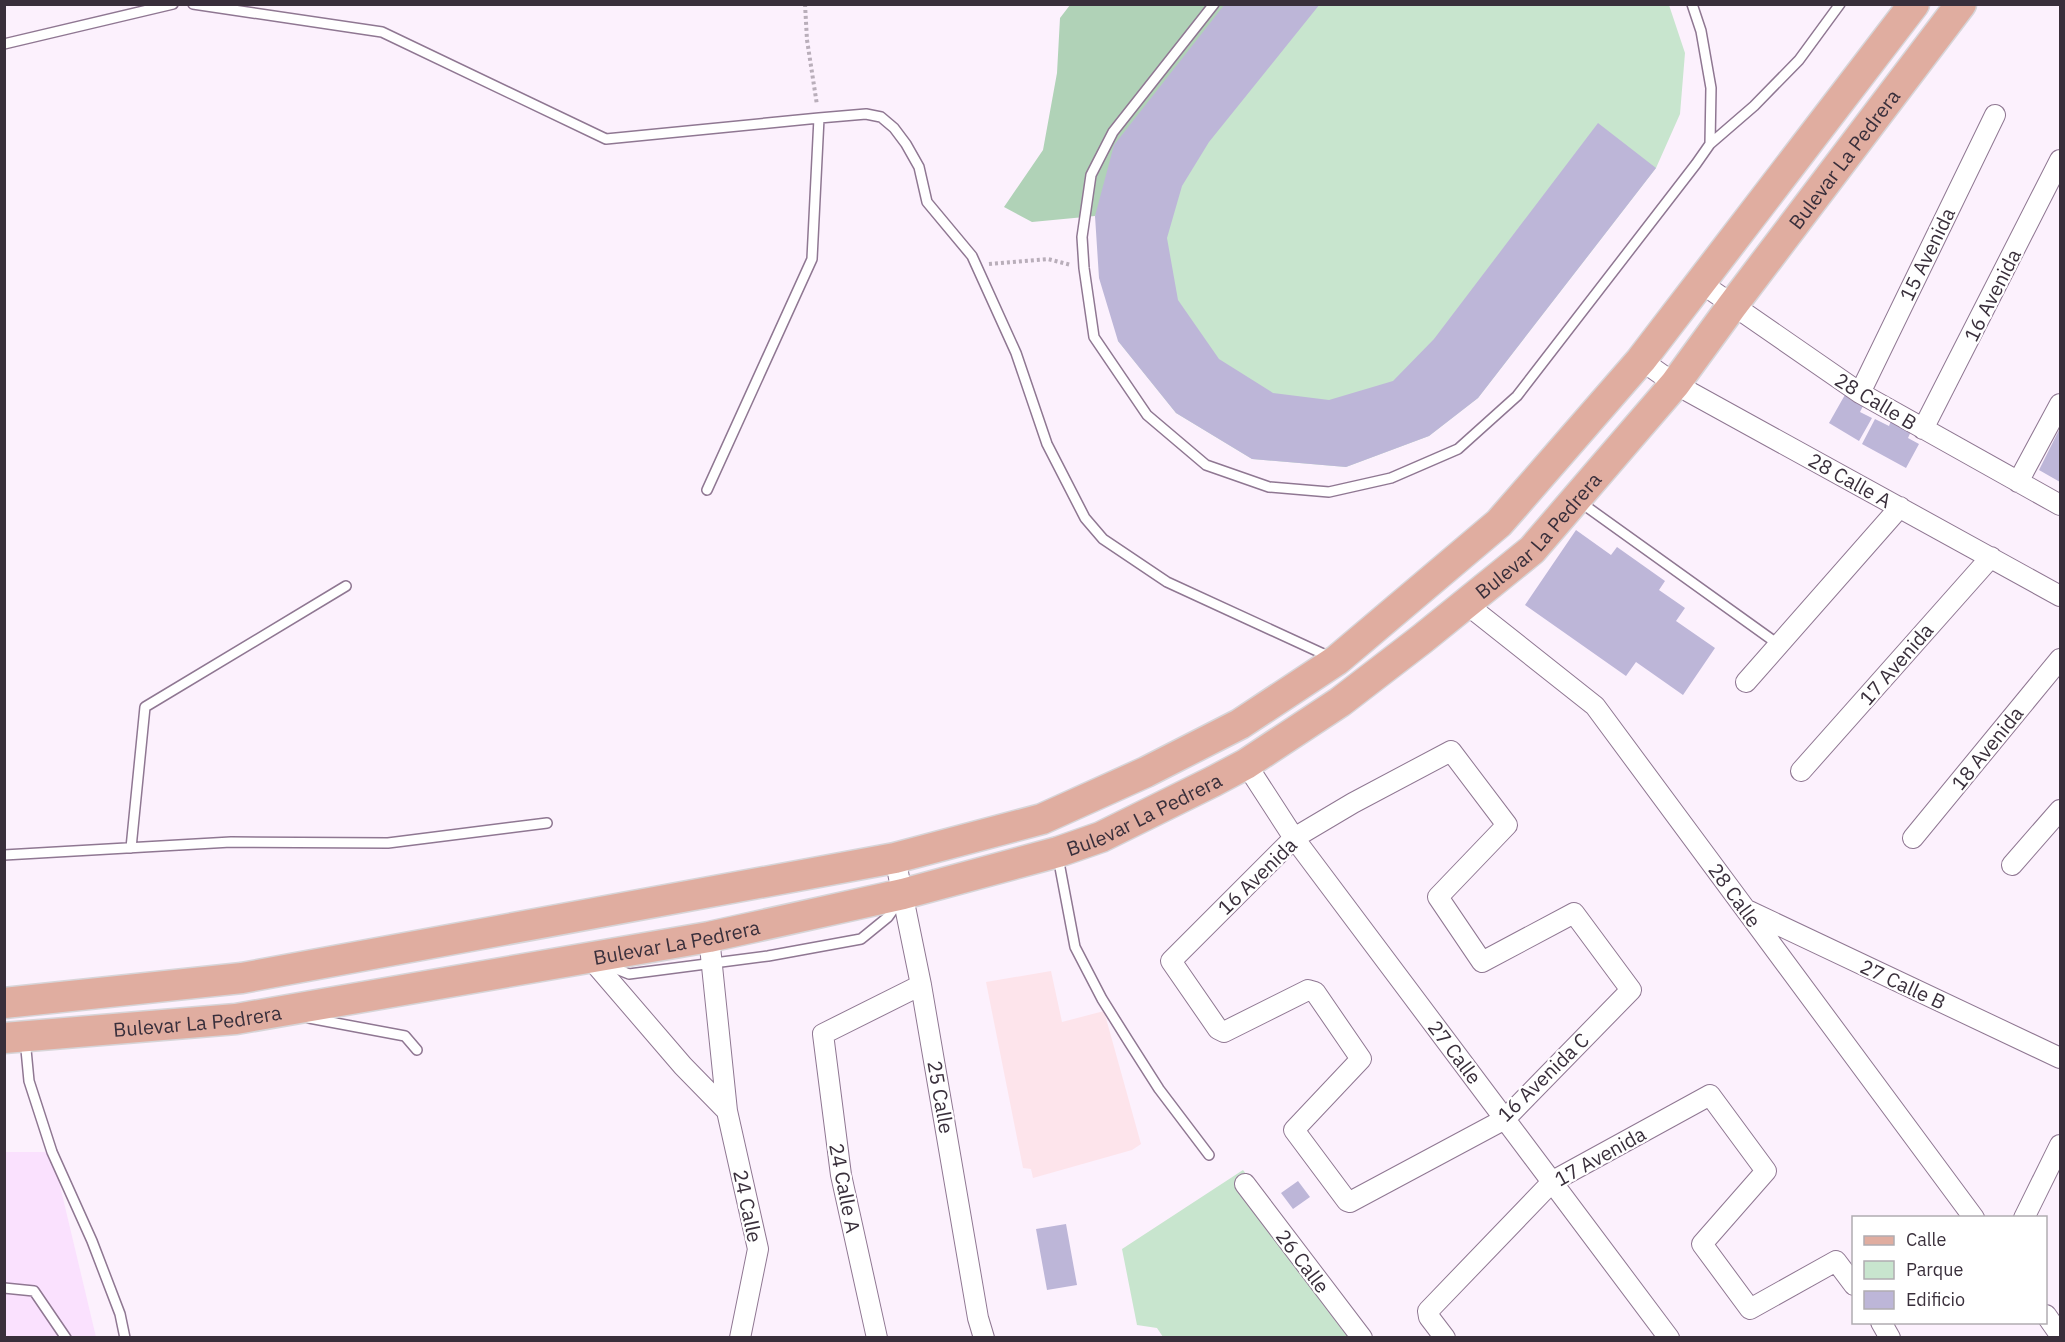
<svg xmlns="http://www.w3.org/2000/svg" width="2065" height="1342" viewBox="0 0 2065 1342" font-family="'IBM Plex Sans',sans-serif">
  <rect width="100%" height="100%" fill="#fcf1fd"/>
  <path fill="#fde4eb" d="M1051 971 1062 1022 1104 1011 1141 1144 1132 1150 1033 1178 1031 1169 1023 1168 986 982Z"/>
  <path fill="#fae1fe" d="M4 1152H52L96 1337H5Z"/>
  <path fill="#c8e5ce" d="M1225 5H1669L1685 53 1680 114 1656 168 1478 398 1429 436 1346 467 1252 459 1176 413 1118 341Z
    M1243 1170 1371 1337H1163L1157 1328 1137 1325 1122 1249Z"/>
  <path fill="#b0d2b7" d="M1070 5H1225L1095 216 1032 222 1004 207 1043 150 1057 73 1060 18Z"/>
  <path fill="#bdb6d8" d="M1225 4H1320L1209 142 1182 186 1167 238 1178 300 1219 359 1273 393 1329 400 1393 381 1434 339 1598 123 1656 168 1478 398 1429 436 1346 467 1252 459 1176 413 1118 341 1099 278 1095 216 1114 145Z
    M1846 393 1864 404 1860 412 1872 418 1859 441 1829 423Z
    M1892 418 1912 429 1908 438 1919 444 1906 468 1862 444 1875 419 1889 426Z
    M2060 428V482L2039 470Z
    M1576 530 1611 555 1617 547 1665 581 1659 590 1685 608 1676 621 1715 648 1683 695 1636 662 1626 676 1525 605Z
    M1298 1181 1310 1197 1293 1209 1281 1193Z
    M1066 1224 1077 1285 1047 1290 1036 1229Z"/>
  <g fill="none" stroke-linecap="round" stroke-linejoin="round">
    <defs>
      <path id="lane" d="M193 4 382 32 606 139 819 118 812 259 707 490
        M1214 4 1113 132 1091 175 1082 237 1084 268 1094 337 1147 415 1206 465 1269 487 1329 492 1391 478 1458 449 1517 396 1696 164 1710 144 1754 106 1799 60 1840 4
        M1692 4 1701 31 1711 88 1710 144
        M4 44 173 4
        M819 118 866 114 881 117 894 128 906 144 919 167 927 202 972 256 1016 353 1047 444 1085 518 1103 539 1167 582 1330 657
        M1580 502 1778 644
        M131 848 145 707 346 586
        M4 855 231 842 388 843 547 823
        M1058 857 1075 947 1102 999 1129 1042 1159 1089 1209 1155
        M604 964 629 974 768 956 861 939 888 917 898 903
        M309 1018 405 1036 417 1050
        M25 1039 29 1081 52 1152 92 1241 120 1314 125 1338
        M4 1288 34 1291 66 1338"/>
      <path id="street" d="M1701 283 1860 393 2060 505
        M1641 360 1675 384 2060 596
        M1860 393 1995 115
        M1923 429 2060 160
        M2018 482 2060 404
        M1465 603 1595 706 1974 1218
        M1746 682 1900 507
        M1451 751 1507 825 1438 897 1482 962 1574 913 1631 990 1505 1119 1350 1202 1347 1201 1294 1130 1361 1059 1315 992 1308 990 1224 1032 1218 1029 1171 961 1294 838 1353 803Z
        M1246 764 1294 838 1669 1338
        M1801 771 1991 557
        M1913 838 2060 659
        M895 858 921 985 978 1318 984 1338
        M2012 865 2060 810
        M1749 911 2060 1058
        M709 937 727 1111 758 1249 740 1338
        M591 959 683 1066 727 1111
        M1245 1184 1362 1338
        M2024 1218 2060 1145
        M2046 1315 2060 1335
        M1881 1322 1890 1338
        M877 1338 841 1175 823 1034 921 985
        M1445 1338 1429 1317 1428 1311 1553 1181 1710 1095 1766 1171 1702 1244 1750 1309 1836 1261 1854 1285"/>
      <g id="primary">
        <path d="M4 1003 242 978 895 858 1042 819 1146 772 1240 724 1337 660 1499 523 1641 360 1914 4"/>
        <path id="s1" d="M4 1038 236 1019 709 937 903 894 1058 852 1101 837 1214 781 1246 764 1340 702 1422 639 1532 550 1675 384 1732 306 1961 4"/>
      </g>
    </defs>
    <use href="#lane" stroke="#8f7792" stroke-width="12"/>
    <use href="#street" stroke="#8f7792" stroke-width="22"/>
    <use href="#primary" stroke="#d7d5d8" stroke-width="33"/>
    <path stroke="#b9aeba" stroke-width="4" stroke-dasharray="3 3" stroke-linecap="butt" d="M805 4 807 40 817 105
      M989 264 1048 259 1071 265"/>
    <use href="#lane" stroke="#fff" stroke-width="9"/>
    <use href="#street" stroke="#fff" stroke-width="20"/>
    <use href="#primary" stroke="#e0ada0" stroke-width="30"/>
  </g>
  <g text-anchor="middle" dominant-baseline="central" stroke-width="4.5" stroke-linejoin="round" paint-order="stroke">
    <g font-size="20" fill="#392f3b" stroke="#fff">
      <text stroke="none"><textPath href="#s1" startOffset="2138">Bulevar La Pedrera</textPath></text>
      <text transform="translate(1927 254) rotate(-64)">15 Avenida</text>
      <text transform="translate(1992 295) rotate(-63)">16 Avenida</text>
      <text transform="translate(1876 401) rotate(31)">28 Calle B</text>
      <text transform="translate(1850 480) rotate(29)">28 Calle A</text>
      <text stroke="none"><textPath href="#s1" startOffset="1652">Bulevar La Pedrera</textPath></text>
      <text transform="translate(1896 664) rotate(-49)">17 Avenida</text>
      <text transform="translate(1987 748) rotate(-51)">18 Avenida</text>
      <text stroke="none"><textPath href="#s1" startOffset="1166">Bulevar La Pedrera</textPath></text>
      <text transform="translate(1257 876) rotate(-44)">16 Avenida</text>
      <text transform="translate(1735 895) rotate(54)">28 Calle</text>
      <text stroke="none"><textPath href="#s1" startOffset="680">Bulevar La Pedrera</textPath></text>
      <text transform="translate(1903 984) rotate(25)">27 Calle B</text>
      <text stroke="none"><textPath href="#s1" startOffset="194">Bulevar La Pedrera</textPath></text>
      <text transform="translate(1455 1052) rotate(53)">27 Calle</text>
      <text transform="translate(1543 1077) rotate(-44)">16 Avenida C</text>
      <text transform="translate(941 1097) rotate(80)">25 Calle</text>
      <text transform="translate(1600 1156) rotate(-29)">17 Avenida</text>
      <text transform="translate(845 1188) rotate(79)">24 Calle A</text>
      <text transform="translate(748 1206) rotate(78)">24 Calle</text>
      <text transform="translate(1303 1261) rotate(53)">26 Calle</text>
    </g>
  </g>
  <rect width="2065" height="1342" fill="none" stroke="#392f3b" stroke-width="12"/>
  <rect x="1852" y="1216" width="195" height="108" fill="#ffffff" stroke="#b0acb1" stroke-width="1.5"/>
  <rect x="1864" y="1236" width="30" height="9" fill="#e0ada0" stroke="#b0acb1" stroke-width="1.5"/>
  <text x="1906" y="1246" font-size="18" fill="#392f3b">Calle</text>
  <rect x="1864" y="1261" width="30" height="18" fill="#c8e5ce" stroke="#b0acb1" stroke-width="1.5"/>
  <text x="1906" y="1276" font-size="18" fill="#392f3b">Parque</text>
  <rect x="1864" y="1291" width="30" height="18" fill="#bdb6d8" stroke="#b0acb1" stroke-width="1.5"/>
  <text x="1906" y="1306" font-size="18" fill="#392f3b">Edificio</text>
</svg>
